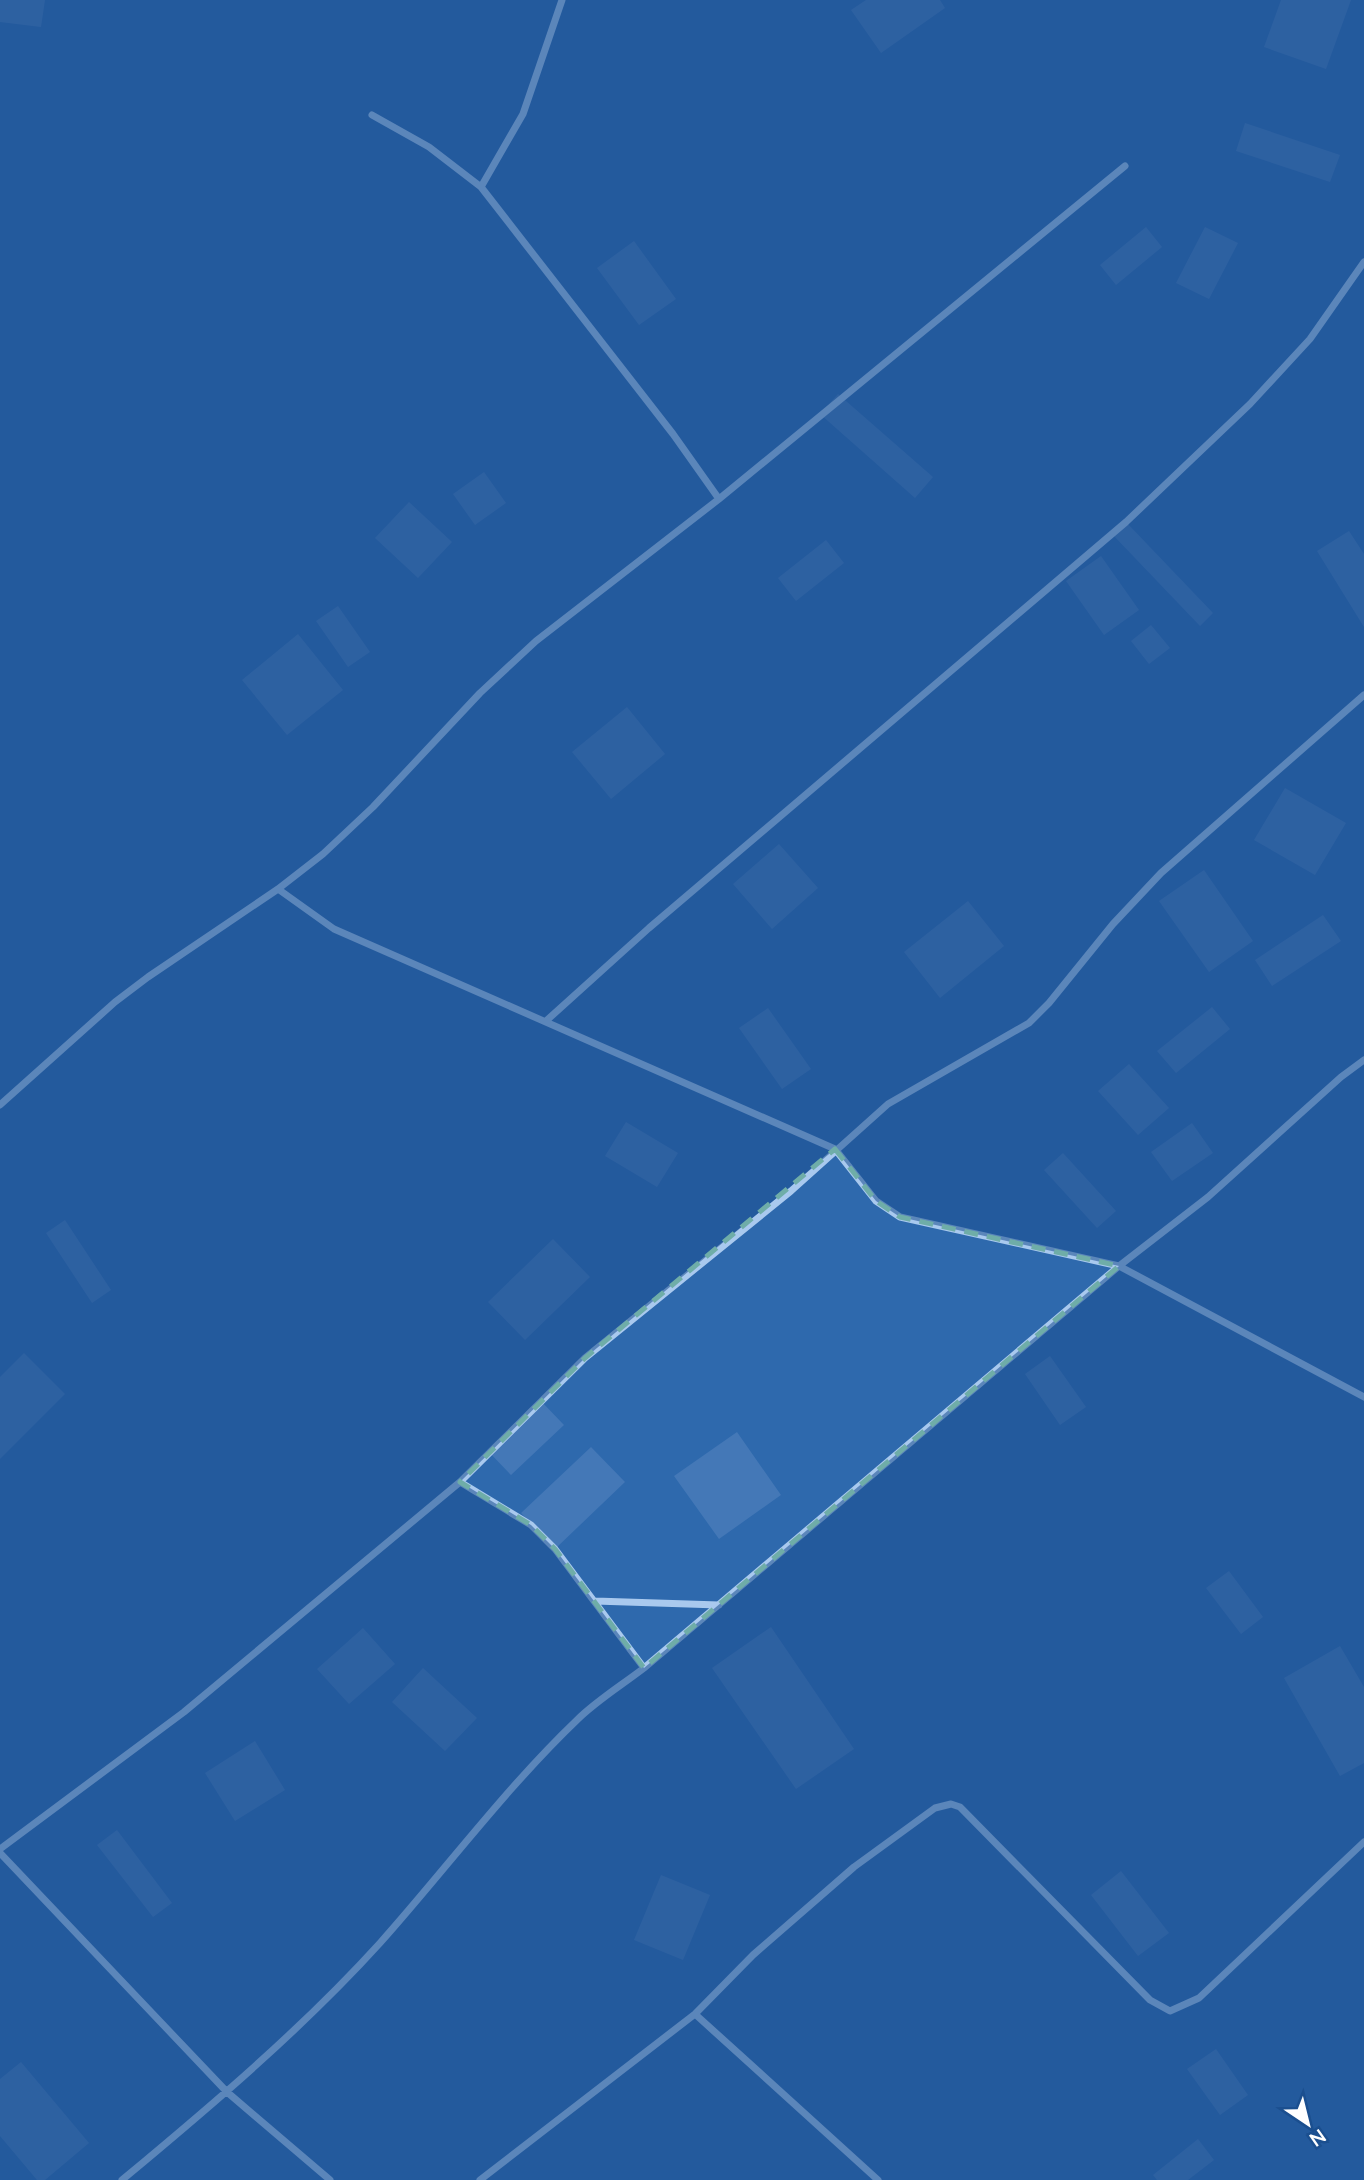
<svg xmlns="http://www.w3.org/2000/svg" width="1364" height="2180" viewBox="0 0 1364 2180" font-family="Lato,sans-serif">
  <rect width="100%" height="100%" fill="#1b4f8f"/>
  <path fill="#2e69ad" d="M0 0H1364V2180H0Z"/>
  <path fill="#4478b7" d="M0 0H45L41 27 0 22Z
    M866 0H940L945 8 881 53 851 10Z
    M1281 0H1351L1326 69 1264 47Z
    M1245 123 1340 155 1330 182 1236 151Z
    M1146 227 1162 247 1116 285 1100 265Z
    M1205 227 1238 243 1209 299 1176 283Z
    M634 241 676 299 639 325 597 268Z
    M838 394 933 477 915 498 820 414Z
    M484 472 506 503 475 525 453 494Z
    M409 502 452 542 418 578 375 538Z
    M1126 522 1213 613 1200 626 1113 535Z
    M1349 531 1364 554V627L1317 551Z
    M826 540 844 563 796 601 778 578Z
    M1101 556 1139 610 1104 635 1066 581Z
    M338 606 370 652 348 667 316 621Z
    M1151 625 1170 648 1149 664 1131 641Z
    M298 634 343 690 287 735 242 680Z
    M627 707 665 754 611 799 572 752Z
    M1285 788 1346 823 1315 875 1254 840Z
    M779 844 818 888 772 929 733 884Z
    M1204 870 1253 941 1209 972 1159 901Z
    M968 901 1004 946 940 998 904 952Z
    M1323 915 1341 941 1272 986 1255 960Z
    M1212 1007 1230 1029 1176 1073 1157 1051Z
    M768 1008 811 1069 782 1089 739 1028Z
    M1129 1064 1169 1108 1138 1135 1098 1091Z
    M626 1122 678 1153 657 1187 605 1156Z
    M1192 1123 1213 1153 1172 1181 1151 1152Z
    M1063 1153 1116 1211 1097 1228 1044 1170Z
    M65 1220 111 1290 92 1303 46 1233Z
    M553 1239 590 1277 525 1340 488 1302Z
    M24 1353 65 1394 0 1459V1377Z
    M1050 1356 1086 1407 1060 1425 1025 1374Z
    M540 1400 564 1425 511 1475 487 1450Z
    M737 1432 781 1495 719 1539 674 1476Z
    M591 1447 625 1482 555 1549 521 1513Z
    M1229 1571 1263 1617 1241 1634 1206 1588Z
    M771 1627 854 1749 796 1789 712 1668Z
    M363 1628 395 1664 349 1704 317 1669Z
    M1340 1646 1364 1687V1763L1340 1776 1284 1678Z
    M423 1668 477 1718 445 1751 392 1702Z
    M255 1741 285 1790 235 1821 205 1773Z
    M117 1830 172 1903 153 1917 97 1845Z
    M1121 1871 1169 1933 1138 1956 1091 1895Z
    M661 1875 710 1895 683 1960 634 1940Z
    M1216 2049 1248 2095 1220 2115 1187 2069Z
    M21 2062 89 2143 45 2180H37L0 2136V2079Z
    M1198 2139 1214 2160 1188 2180H1157L1153 2175Z"/>
  <g fill="none" stroke-linecap="round" stroke-linejoin="round">
    <path stroke="#a9c9ee" stroke-width="7" d="M372 115 429 147 481 187 673 434 719 499
      M481 187 523 114 562 0
      M278 889 334 929 835 1149 876 1201 900 1217 1119 1266 1364 1397
      M546 1021 649 928 1126 522 1250 404 1310 339 1364 262
      M0 1105 115 1002 148 977 278 889 323 854 373 807 480 693 536 641 719 499 1125 166
      M460 1482 531 1525 555 1549 644 1668
      M595 1601 719 1605
      M0 1849 184 1712 460 1482 585 1358 791 1191 888 1104 1029 1023 1049 1003 1113 924 1161 873 1364 695
      M0 1853 227 2092 330 2180
      M695 2014 878 2180
      M122 2180C211 2106 302 2029 380 1943 446 1869 505 1789 577 1720 596 1701 622 1685 644 1668L1119 1266 1208 1197 1341 1077 1364 1060
      M480 2180 695 2014 753 1955 854 1867 935 1808 951 1804 960 1807 1150 2000 1170 2011 1199 1998 1364 1842"/>
  </g>
  <path d="M0 0H1364V2180H0ZM835 1149 876 1201 900 1217 1119 1266 644 1668 555 1549 531 1525 460 1482 585 1358Z" fill="#1b4f8f" fill-opacity=".55" fill-rule="evenodd"/>
  <path fill="none" stroke="#6fada8" stroke-width="5" stroke-dasharray="14 9" stroke-linejoin="round" d="M835 1149 876 1201 900 1217 1119 1266 644 1668 555 1549 531 1525 460 1482 585 1358Z"/>
  <g transform="translate(1308 2124) rotate(145)" stroke="#1b4f8f" stroke-width="5" paint-order="stroke">
  <path d="M0-5L12 26L0 18L-12 26Z" fill="#ffffff"/>
  <text y="-10" font-size="19" font-weight="bold" text-anchor="middle" fill="#ffffff">N</text>
  </g>
</svg>
